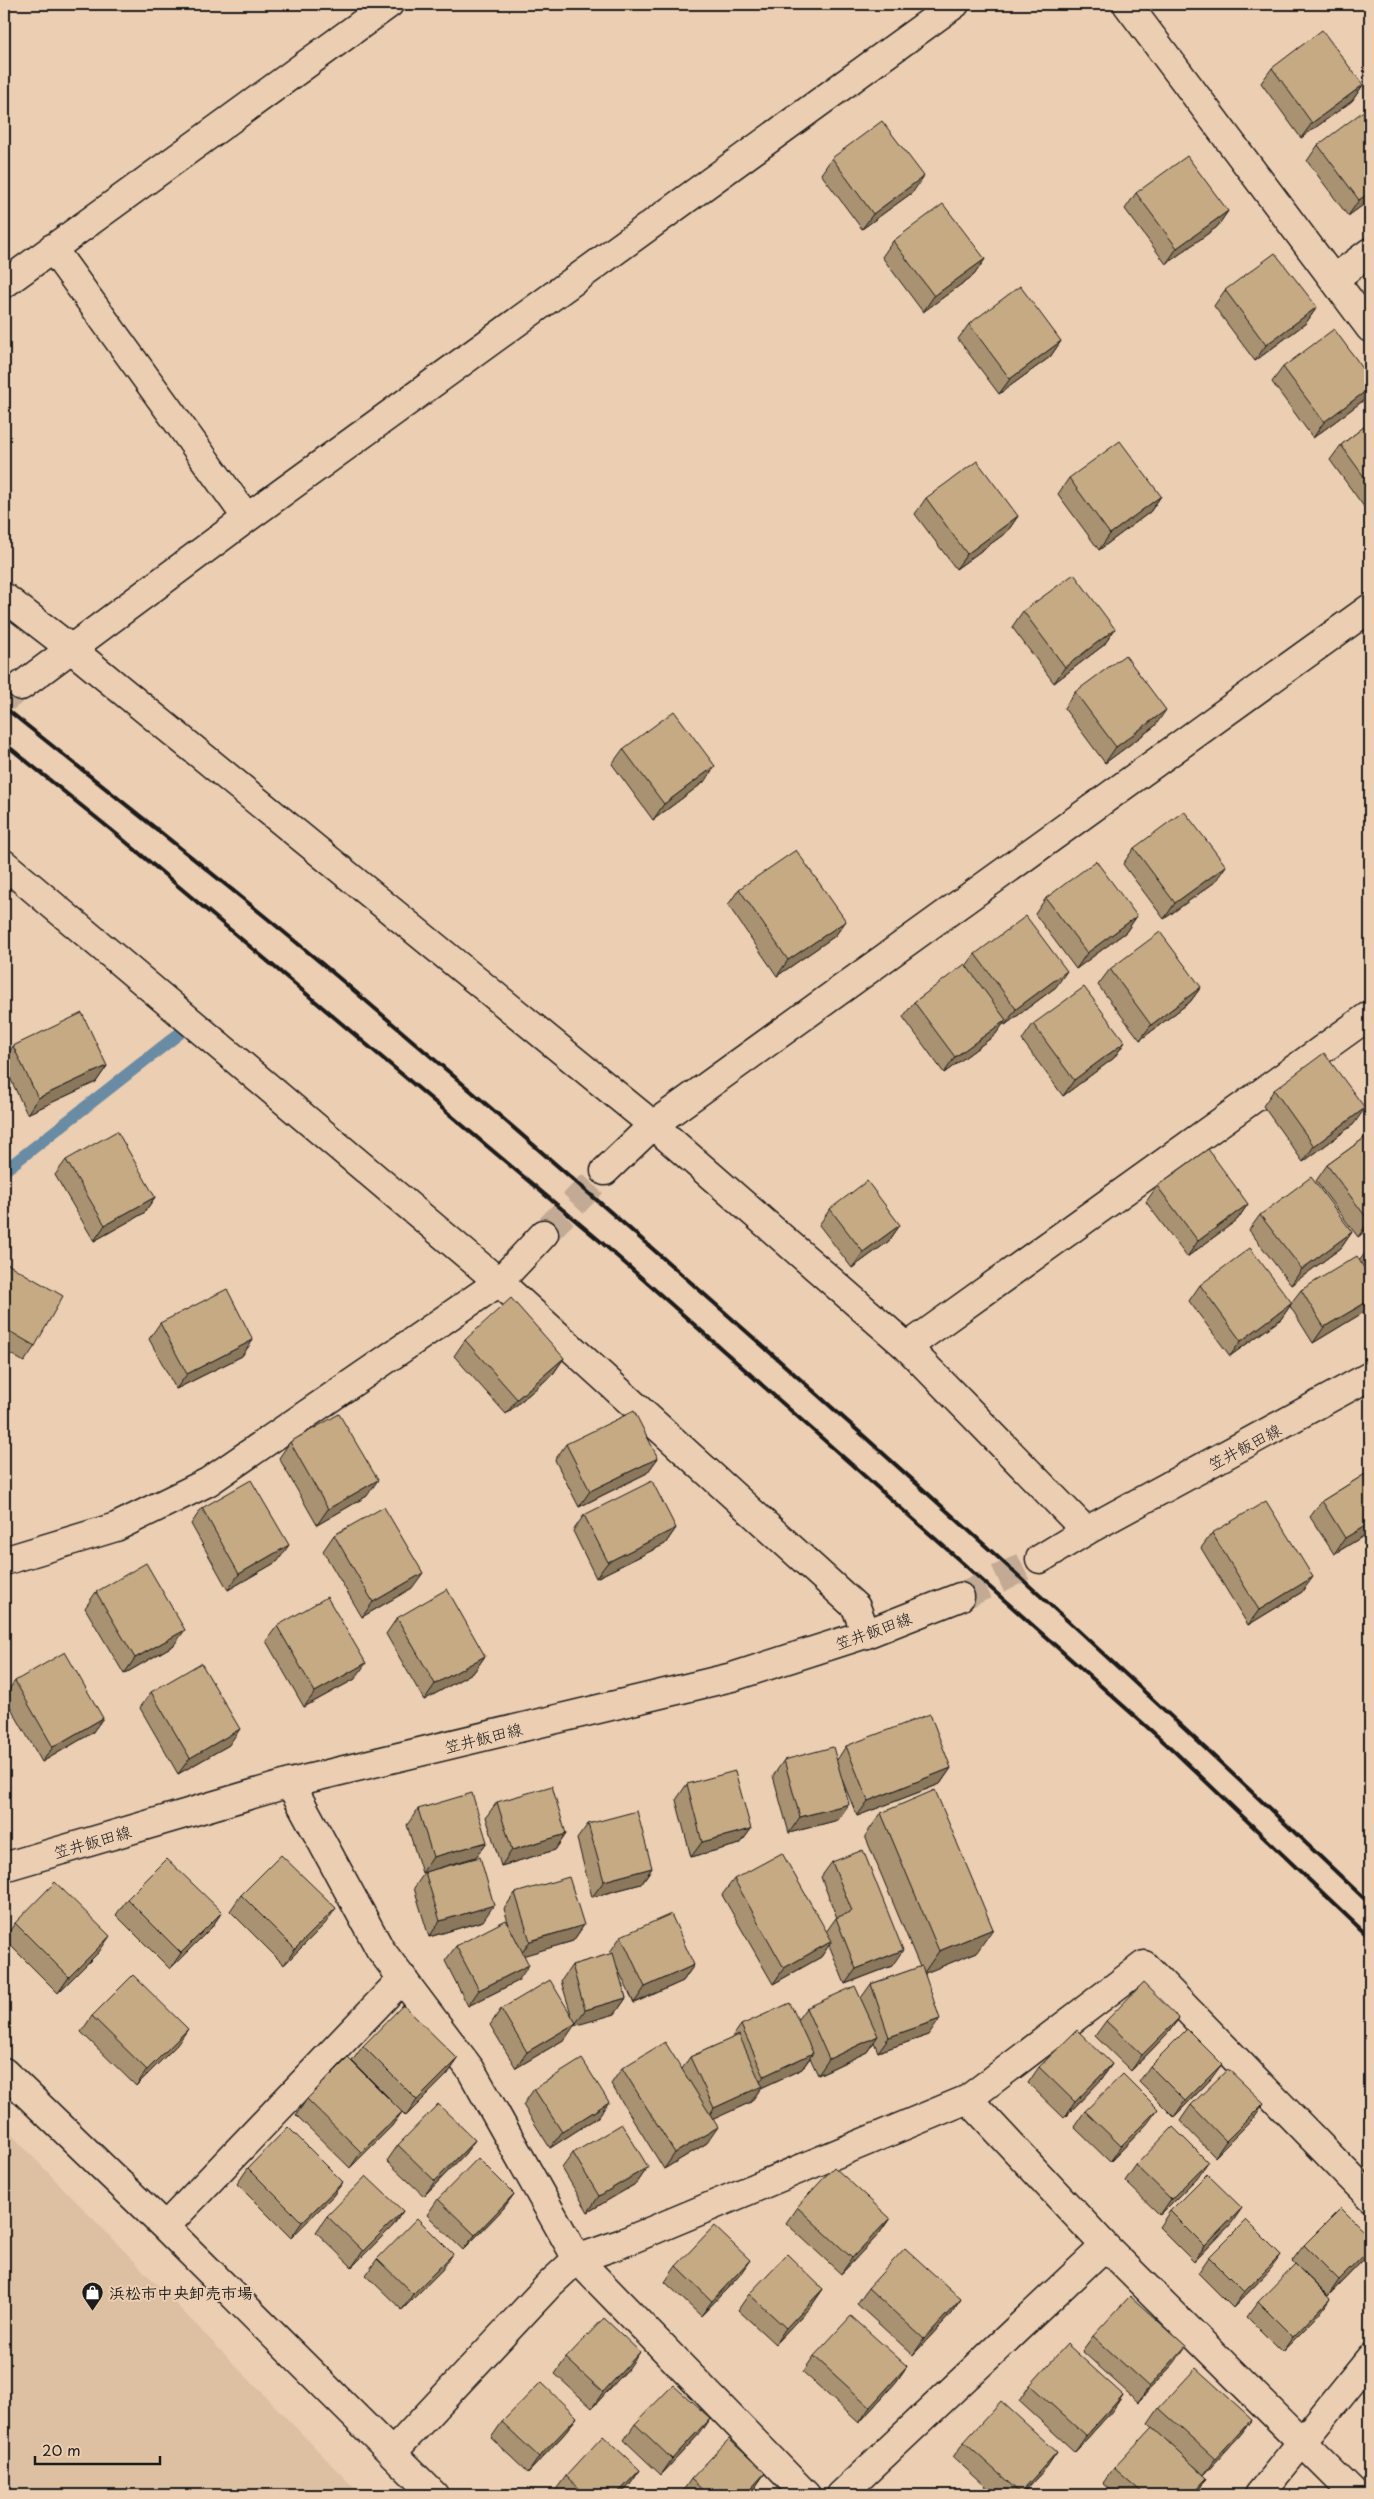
<svg xmlns="http://www.w3.org/2000/svg" width="1374" height="2499" viewBox="0 0 1374 2499" font-family="'Playpen Sans','Klee One',sans-serif">
  <rect width="100%" height="100%" fill="#ecceb2"/>
  <filter id="ink" filterUnits="userSpaceOnUse"><feTurbulence type="fractalNoise" baseFrequency=".02" numOctaves="2"/><feDisplacementMap in="SourceGraphic" scale="10" xChannelSelector="R" yChannelSelector="G"/><feConvolveMatrix kernelMatrix="1 2 1 2 8 2 1 2 1" color-interpolation-filters="sRGB"/></filter>
  <g filter="url(#ink)">
    <path fill="#dcc0a1" d="M4 2127 361 2495H4Z"/>
    <g fill="none" stroke-linecap="round" stroke-linejoin="round">
      <path stroke="#698ba3" stroke-width="12" d="M4 1171 180 1033"/>
      <path stroke="#c2aa94" stroke-width="28" stroke-dasharray="28 14" stroke-linecap="butt" d="M4 699 21 686
        M544 1234 605 1171"/>
      <path stroke="#c2aa94" stroke-width="28" stroke-dasharray="28 14" stroke-linecap="butt" d="M960 1597 1040 1559"/>
      <defs>
        <path id="minor" d="M1127 4 1370 328
          M52 248 247 518
          M1334 279 1370 252
          M4 284 389 4
          M4 597 70 648 653 1125 907 1347 1086 1531
          M21 686 247 518 955 4
          M4 864 499 1282 208 1482 116 1527 4 1561
          M605 1171 653 1125 1370 608
          M544 1234 499 1282 856 1607 866 1634
          M907 1347 1370 1015
          M290 1783 380 1949 471 2070 577 2259 806 2495
          M4 2072 165 2227 434 2495
          M968 2099 1105 2246 1355 2495
          M165 2227 403 1978
          M392 2453 550 2284 577 2259 620 2244 968 2099 1144 1965 1370 2197
          M841 2495 1105 2246
          M1259 2495 1370 2358"/>
        <path id="major" d="M1040 1559 1086 1531 1370 1376
          M4 1867 290 1783 732 1677 866 1634 960 1597"/>
      </defs>
      <use href="#minor" stroke="#1c1c1c" stroke-width="31"/>
      <use href="#major" stroke="#1c1c1c" stroke-width="31"/>
      <use href="#minor" stroke="#ecceb2" stroke-width="28"/>
      <use href="#major" stroke="#ecceb2" stroke-width="28"/>
      <path stroke="#1c1c1c" stroke-width="4" d="M4 707C129 808 257 907 379 1012 717 1301 1049 1597 1370 1904
        M4 743 120 837 600 1241 1173 1750 1370 1938"/>
    </g>
    <path fill="#a99272" stroke="#1c1c1c" d="M1272 68 1363 85 1352 101 1301 138 1261 83Z
      M1318 145 1370 200 1348 216 1307 161Z
      M832 158 913 192 862 229 821 174Z
      M1136 193 1228 211 1217 227 1166 264 1125 209Z
      M893 241 985 259 974 275 923 312 882 257Z
      M1225 290 1317 307 1306 323 1255 361 1214 306Z
      M969 324 1061 341 1050 357 999 394 958 339Z
      M1283 367 1364 400 1313 438 1272 382Z
      M1370 422V515L1330 460 1341 445Z
      M1069 478 1161 496 1150 512 1099 550 1058 494Z
      M926 498 1018 516 1007 532 956 569 915 514Z
      M1023 611 1115 629 1104 645 1054 683 1012 627Z
      M1075 692 1155 726 1105 763 1064 708Z
      M623 749 704 782 653 820 612 764Z
      M1134 848 1215 882 1164 919 1123 864Z
      M739 889 846 921 835 936 777 976 728 905Z
      M1046 898 1137 916 1126 932 1076 969 1035 914Z
      M975 954 1056 987 1005 1025 1004 1023 995 1035 944 1073 903 1017 914 1002 966 966Z
      M1110 969 1201 987 1190 1002 1140 1040 1098 985Z
      M1033 1024 1125 1042 1114 1058 1063 1096 1022 1040Z
      M13 1046 107 1066 96 1082 27 1114 4 1065V1060Z
      M1274 1090 1354 1124 1303 1162 1263 1106Z
      M1370 1134V1227L1358 1237 1316 1181 1327 1165Z
      M66 1160 155 1197 144 1213 94 1241 55 1175Z
      M1157 1186 1248 1204 1237 1220 1187 1257 1146 1202Z
      M830 1209 900 1225 889 1241 852 1268 819 1225Z
      M1260 1215 1352 1232 1341 1248 1291 1285 1249 1230Z
      M1370 1248V1308L1369 1309 1313 1343 1290 1306 1281 1319 1230 1356 1189 1301 1200 1285 1291 1303 1301 1290 1360 1260 1367 1250Z
      M4 1262 35 1346 24 1362 4 1350Z
      M160 1323 253 1340 242 1356 176 1389 149 1339Z
      M465 1340 564 1358 553 1374 506 1414 454 1356Z
      M290 1442 367 1496 317 1525 279 1458Z
      M566 1444 658 1458 647 1473 579 1507 555 1460Z
      M1370 1471V1532L1334 1554 1310 1517 1322 1501Z
      M202 1508 278 1561 228 1590 191 1524Z
      M584 1515 676 1528 665 1544 596 1578 573 1531Z
      M1212 1533 1302 1592 1248 1625 1201 1548Z
      M334 1535 412 1588 362 1617 323 1551Z
      M96 1592 174 1645 124 1674 85 1608Z
      M397 1618 485 1656 474 1672 424 1700 386 1634Z
      M277 1626 355 1679 304 1707 266 1641Z
      M15 1681 103 1718 92 1733 42 1762 4 1696Z
      M151 1692 229 1745 178 1774 140 1708Z
      M846 1746 951 1768 940 1784 857 1816 841 1777 838 1820 789 1833 773 1776 784 1760H837Z
      M687 1784 751 1829 740 1844 691 1857 676 1800Z
      M497 1802 566 1834 555 1850 501 1866 486 1817Z
      M418 1809 487 1842 476 1857 422 1873 407 1825Z
      M881 1813 977 1952 925 1973 929 2035 878 2052 874 2042 867 2052 818 2075 810 2058 802 2069 761 2088 751 2102 713 2119 707 2143 664 2169 611 2084 622 2068 682 2069 690 2057 731 2039 741 2025 798 2019 806 2008 861 1998 871 1984 920 1967 865 1836Z
      M588 1824 652 1868 641 1884 592 1897 577 1839Z
      M832 1862 892 1966 845 1984 829 1945 821 1957 773 1984 722 1895 734 1879 826 1932 836 1918H837L821 1877Z
      M425 1872 483 1921 429 1937 414 1888Z
      M515 1893 584 1925 573 1941 524 1955 518 1981 468 2006 445 1961 456 1946 509 1925 504 1909Z
      M241 1895 325 1924 284 1965 230 1911Z
      M127 1899 222 1912 211 1928 170 1969 116 1915Z
      M15 1923 99 1952 58 1993 4 1939Z
      M621 1936 694 1965 683 1981 634 2003 616 1965 626 1998 615 2014 574 2025 565 2039 516 2068 490 2025 501 2009 572 2017 561 1981 572 1965 611 1954 610 1952Z
      M92 2016 177 2045 136 2086 81 2032Z
      M1179 2018 1168 2033 1131 2071 1095 2036 1106 2021Z
      M363 2046 458 2059 447 2075 406 2116 402 2112 391 2127 350 2168 296 2115 307 2099 388 2097 352 2061Z
      M1112 2064 1101 2080 1064 2118 1028 2083 1039 2067Z
      M1150 2066 1211 2079 1174 2117 1139 2082Z
      M534 2089 598 2117 550 2148 523 2105Z
      M1191 2105 1253 2119 1215 2157 1180 2121Z
      M1085 2111 1147 2124 1110 2162 1074 2127Z
      M475 2140 464 2155 424 2196 387 2161 398 2145Z
      M573 2153 648 2167 637 2183 588 2212 562 2168Z
      M1136 2165 1197 2178 1160 2215 1125 2181Z
      M248 2168 343 2182 332 2197 291 2238 237 2184Z
      M514 2194 503 2209 463 2250 427 2215 438 2199Z
      M797 2207 890 2218 879 2234 841 2274 786 2223Z
      M403 2211 392 2227 352 2267 316 2232 327 2216Z
      M1170 2211 1231 2224 1194 2262 1159 2227Z
      M1370 2237V2251L1365 2258 1328 2296 1292 2261 1304 2245Z
      M1209 2257 1270 2270 1233 2308 1198 2273Z
      M377 2259 442 2270 402 2310 366 2275Z
      M676 2266 739 2276 701 2316 665 2282Z
      M868 2288 961 2299 950 2315 913 2355 857 2304Z
      M823 2289 812 2305 775 2344 738 2310 749 2294Z
      M1258 2302 1319 2315 1282 2352 1247 2317Z
      M1093 2336 1175 2362 1138 2402 1082 2351Z
      M814 2356 907 2366 896 2382 859 2423 803 2372Z
      M566 2358 629 2368 592 2408 555 2374Z
      M1030 2385 1123 2395 1112 2411 1075 2452 1019 2401Z
      M1159 2408 1252 2419 1241 2434 1204 2475 1148 2424Z
      M577 2417 566 2432 528 2473 491 2438 502 2422Z
      M635 2424 699 2434 661 2475 624 2440Z
      M964 2442 1057 2452 1046 2468 1021 2495H995L953 2457Z
      M1114 2468 1207 2478 1195 2495H1116L1103 2483Z
      M640 2470 629 2486 620 2495H559L555 2491 566 2476Z
      M765 2473 754 2489 748 2495H680L691 2479Z"/>
    <path fill="#8a775c" stroke="#1c1c1c" d="M1363 85 1352 101 1301 138 1312 123Z
      M924 176 913 192 862 229 873 214Z
      M1370 192V200L1348 216 1359 200Z
      M1228 211 1217 227 1166 264 1177 248Z
      M985 259 974 275 923 312 934 296Z
      M1317 307 1306 323 1255 361 1266 345Z
      M1061 341 1050 357 999 394 1010 379Z
      M1370 388V391L1364 400 1313 438 1324 422Z
      M1161 496 1150 512 1099 550 1110 534Z
      M1018 516 1007 532 956 569 967 554Z
      M1115 629 1104 645 1054 683 1065 667Z
      M1166 710 1155 726 1105 763 1116 747Z
      M715 766 704 782 653 820 664 804Z
      M1226 866 1215 882 1164 919 1175 903Z
      M1137 916 1126 932 1076 969 1087 953Z
      M846 921 835 936 777 976 788 960Z
      M1067 971 1056 987 1005 1025 1016 1009Z
      M1201 987 1190 1002 1140 1040 1151 1025Z
      M1006 1020 995 1035 944 1073 955 1057Z
      M1125 1042 1114 1058 1063 1096 1074 1080Z
      M107 1066 96 1082 27 1114 38 1098Z
      M1365 1108 1354 1124 1303 1162 1314 1146Z
      M155 1197 144 1213 94 1241 105 1225Z
      M1248 1204 1237 1220 1187 1257 1198 1241Z
      M1370 1220V1227L1358 1237 1369 1221Z
      M900 1225 889 1241 852 1268 863 1252Z
      M1352 1232 1341 1248 1291 1285 1302 1269Z
      M1370 1300V1308L1369 1309 1313 1343 1324 1327Z
      M1292 1303 1281 1319 1230 1356 1241 1341Z
      M253 1340 242 1356 176 1389 187 1374Z
      M564 1358 553 1374 506 1414 517 1399Z
      M658 1458 647 1473 579 1507 590 1491Z
      M378 1480 367 1496 317 1525 328 1509Z
      M1370 1523V1532L1334 1554 1345 1538Z
      M676 1528 665 1544 596 1578 608 1562Z
      M289 1545 278 1561 228 1590 239 1574Z
      M423 1573 412 1588 362 1617 373 1602Z
      M1313 1577 1302 1592 1248 1625 1259 1610Z
      M185 1630 174 1645 124 1674 135 1658Z
      M485 1656 474 1672 424 1700 435 1684Z
      M366 1663 355 1679 304 1707 315 1692Z
      M103 1718 92 1733 42 1762 53 1747Z
      M240 1729 229 1745 178 1774 190 1758Z
      M951 1768 940 1784 857 1816 868 1801Z
      M849 1804 838 1820 789 1833 800 1817Z
      M751 1829 740 1844 691 1857 702 1842Z
      M566 1834 555 1850 501 1866 512 1850Z
      M487 1842 476 1857 422 1873 433 1857Z
      M652 1868 641 1884 592 1897 604 1881Z
      M494 1905 483 1921 429 1937 440 1921Z
      M336 1908 325 1924 284 1965 295 1949Z
      M222 1912 211 1928 170 1969 181 1953Z
      M584 1925 573 1941 519 1957 530 1941Z
      M993 1929 977 1952 923 1974 939 1951Z
      M110 1936 99 1952 58 1993 69 1977Z
      M832 1941 821 1957 773 1984 784 1968Z
      M903 1950 892 1966 845 1984 856 1969Z
      M529 1965 518 1981 468 2006 479 1990Z
      M694 1965 683 1981 634 2003 645 1987Z
      M626 1998 615 2014 574 2026 585 2010Z
      M1179 2018 1168 2033 1131 2071 1142 2055Z
      M940 2019 929 2035 878 2052 889 2037Z
      M576 2023 565 2039 516 2068 527 2052Z
      M188 2029 177 2045 136 2086 147 2070Z
      M878 2036 867 2052 818 2075 829 2059Z
      M813 2053 802 2069 761 2088 751 2102 703 2124 714 2108 755 2089 764 2076Z
      M458 2059 447 2075 406 2116 417 2100Z
      M1112 2064 1101 2080 1064 2118 1075 2102Z
      M1222 2064 1211 2079 1174 2117 1185 2101Z
      M609 2102 598 2117 550 2148 562 2132Z
      M1264 2103 1253 2119 1215 2157 1226 2141Z
      M1158 2109 1147 2124 1110 2162 1121 2146Z
      M402 2112 391 2127 350 2168 361 2152Z
      M718 2127 707 2143 664 2169 675 2153Z
      M475 2140 464 2155 424 2196 435 2181Z
      M1208 2162 1197 2178 1160 2215 1171 2199Z
      M648 2167 637 2183 588 2212 599 2196Z
      M343 2182 332 2197 291 2238 302 2222Z
      M514 2194 503 2209 463 2250 475 2235Z
      M1242 2208 1231 2224 1194 2262 1205 2246Z
      M403 2211 392 2227 352 2267 363 2251Z
      M890 2218 879 2234 841 2274 852 2258Z
      M1370 2249V2251L1365 2258 1328 2296 1339 2280Z
      M453 2254 442 2270 402 2310 413 2294Z
      M1281 2255 1270 2270 1233 2308 1244 2292Z
      M750 2260 739 2276 701 2316 712 2301Z
      M823 2289 812 2305 775 2344 786 2328Z
      M961 2299 950 2315 913 2355 924 2339Z
      M1330 2299 1319 2315 1282 2352 1293 2337Z
      M1186 2346 1175 2362 1138 2402 1149 2387Z
      M640 2352 629 2368 592 2408 603 2392Z
      M907 2366 896 2382 859 2423 870 2407Z
      M1123 2395 1112 2411 1075 2452 1086 2436Z
      M577 2417 566 2432 528 2473 539 2457Z
      M710 2418 699 2434 661 2475 672 2459Z
      M1252 2419 1241 2434 1204 2475 1215 2459Z
      M1057 2452 1046 2468 1021 2495H1018Z
      M640 2470 629 2486 620 2495H616Z
      M765 2473 754 2489 748 2495H745Z
      M1207 2478 1196 2494 1195 2495H1191Z"/>
    <path fill="#c5aa84" stroke="#1c1c1c" d="M1322 30 1363 85 1312 123 1272 68Z
      M1369 107 1370 109V192L1359 200 1318 145Z
      M882 121 924 176 873 214 832 158Z
      M1187 156 1228 211 1177 248 1136 193Z
      M943 204 985 259 934 296 893 241Z
      M1275 253 1317 307 1266 345 1225 290Z
      M1020 286 1061 341 1010 379 969 324Z
      M1334 329 1370 378V388L1324 422 1283 367Z
      M1370 422V485L1341 445Z
      M1120 441 1161 496 1110 534 1069 478Z
      M977 461 1018 516 967 554 926 498Z
      M1074 574 1115 629 1065 667 1023 611Z
      M1125 655 1166 710 1116 747 1075 692Z
      M674 711 715 766 664 804 623 749Z
      M1184 811 1226 866 1175 903 1134 848Z
      M796 850 846 921 788 960 739 889Z
      M1096 861 1137 916 1087 953 1046 898Z
      M1026 916 1067 971 1016 1009 975 954Z
      M1160 932 1201 987 1151 1025 1110 969Z
      M965 964 1006 1020 955 1057 914 1002Z
      M1084 987 1125 1042 1074 1080 1033 1024Z
      M82 1013 107 1066 38 1098 13 1046Z
      M1324 1053 1365 1108 1314 1146 1274 1090Z
      M117 1131 155 1197 105 1225 66 1160Z
      M1370 1134V1220L1369 1221 1327 1165Z
      M1208 1149 1248 1204 1198 1241 1157 1186Z
      M1311 1177 1352 1232 1302 1269 1260 1215Z
      M867 1181 900 1225 863 1252 830 1209Z
      M1250 1248 1292 1303 1241 1341 1200 1285Z
      M1370 1248V1255L1367 1250Z
      M1357 1256 1370 1278V1300L1324 1327 1301 1290Z
      M4 1262 63 1296 35 1346 4 1328Z
      M227 1289 253 1340 187 1374 160 1323Z
      M511 1298 564 1358 517 1399 465 1340Z
      M634 1411 658 1458 590 1491 566 1444Z
      M339 1414 378 1480 328 1509 290 1442Z
      M1370 1471V1523L1345 1538 1322 1501Z
      M251 1480 289 1545 239 1574 202 1508Z
      M652 1481 676 1528 608 1562 584 1515Z
      M1266 1501 1313 1577 1259 1610 1212 1533Z
      M384 1507 423 1573 373 1602 334 1535Z
      M146 1563 185 1630 135 1658 96 1592Z
      M447 1589 485 1656 435 1684 397 1618Z
      M327 1597 366 1663 315 1692 277 1626Z
      M65 1652 103 1718 53 1747 15 1681Z
      M201 1663 240 1729 190 1758 151 1692Z
      M930 1714 951 1768 868 1801 846 1746Z
      M833 1747 849 1804 800 1817 784 1760Z
      M735 1771 751 1829 702 1842 687 1784Z
      M552 1786 566 1834 512 1850 497 1802Z
      M935 1790 993 1929 939 1951 881 1813Z
      M472 1793 487 1842 433 1857 418 1809Z
      M637 1811 652 1868 604 1881 588 1824Z
      M863 1850 903 1950 856 1969 836 1918 852 1911 832 1862Z
      M782 1853 832 1941 784 1968 734 1879Z
      M281 1855 336 1908 295 1949 241 1895Z
      M480 1857 494 1905 440 1921 425 1872Z
      M167 1859 222 1912 181 1953 127 1899Z
      M569 1877 584 1925 530 1941 515 1893Z
      M55 1882 110 1936 69 1977 15 1923Z
      M671 1914 694 1965 645 1987 621 1936Z
      M506 1920 529 1965 479 1990 456 1946Z
      M613 1953 626 1998 585 2010 572 1965Z
      M922 1966 940 2019 889 2037 871 1984Z
      M133 1975 188 2029 147 2070 92 2016Z
      M550 1980 576 2023 527 2052 501 2009Z
      M1143 1983 1179 2018 1142 2055 1106 2021Z
      M855 1986 878 2036 829 2059 806 2008Z
      M790 2003 813 2053 764 2076 741 2025Z
      M403 2005 458 2059 417 2100 363 2046Z
      M1187 2029 1222 2064 1185 2101 1150 2066Z
      M1077 2030 1112 2064 1075 2102 1039 2067Z
      M739 2035 762 2086 714 2108 690 2057Z
      M665 2042 718 2127 675 2153 622 2068Z
      M348 2058 402 2112 361 2152 307 2099Z
      M582 2059 609 2102 562 2132 534 2089Z
      M1228 2069 1264 2103 1226 2141 1191 2105Z
      M1123 2074 1158 2109 1121 2146 1085 2111Z
      M438 2104 475 2140 435 2181 398 2145Z
      M622 2124 648 2167 599 2196 573 2153Z
      M288 2127 343 2182 302 2222 248 2168Z
      M1173 2127 1208 2162 1171 2199 1136 2165Z
      M478 2158 514 2194 475 2235 438 2199Z
      M834 2167 890 2218 852 2258 797 2207Z
      M1207 2174 1242 2208 1205 2246 1170 2211Z
      M366 2176 403 2211 363 2251 327 2216Z
      M1341 2208 1370 2237V2249L1339 2280 1304 2245Z
      M417 2218 453 2254 413 2294 377 2259Z
      M1246 2220 1281 2255 1244 2292 1209 2257Z
      M714 2226 750 2260 712 2301 676 2266Z
      M905 2248 961 2299 924 2339 868 2288Z
      M787 2254 823 2289 786 2328 749 2294Z
      M1295 2264 1330 2299 1293 2337 1258 2302Z
      M1130 2296 1186 2346 1149 2387 1093 2336Z
      M851 2316 907 2366 870 2407 814 2356Z
      M604 2318 640 2352 603 2392 566 2358Z
      M1067 2344 1123 2395 1086 2436 1030 2385Z
      M1196 2368 1252 2419 1215 2459 1159 2408Z
      M541 2382 577 2417 539 2457 502 2422Z
      M673 2385 710 2418 672 2459 635 2424Z
      M1001 2401 1057 2452 1020 2493 964 2442Z
      M1152 2427 1207 2478 1191 2495H1145L1114 2468Z
      M603 2436 640 2470 616 2495H586L566 2476Z
      M729 2439 765 2473 745 2495H708L691 2479Z
      M1100 2491 1104 2495H1096Z"/>
  </g>
  <defs>
    <symbol id="shop-pin" viewBox="-11 -11 22 30"><path d="M0 17L-7.5 6A9.5 9.5 0 1 1 7.5 6Z" fill="#1c1c1c" stroke="#ecceb2"/><path d="M-5-2.5h2.3a2.7 3.5 0 0 1 5.4 0H5L5.5 6h-11ZM-1.5-2.5h3a1.5 2.3 0 0 0-3 0Z" fill="#fff"/></symbol>
  </defs>
  <g fill-rule="evenodd">
    <use href="#shop-pin" x="80" y="2280" width="25" height="34"/>
  </g>
  <g text-anchor="middle" dominant-baseline="central" stroke-width="4" stroke-linejoin="round" paint-order="stroke">
    <g font-size="16" fill="#1c1c1c" stroke="#ecceb2">
      <text transform="translate(1244 1446) rotate(-28)">笠井飯田線</text>
      <text transform="translate(873 1630) rotate(-20)">笠井飯田線</text>
      <text transform="translate(483 1737) rotate(-14)">笠井飯田線</text>
      <text transform="translate(92 1841) rotate(-16)">笠井飯田線</text>
    </g>
    <g font-size="16" font-weight="bold" fill="#1c1c1c" stroke="#ecceb2" text-anchor="start">
      <text x="109" y="2292">浜松市中央卸売市場</text>
    </g>
  </g>
  <rect width="1374" height="2499" fill="none" stroke="#ecceb2" stroke-width="20"/>
  <rect x="10" y="10" width="1354" height="2479" fill="none" stroke="#1c1c1c" stroke-width="2" filter="url(#ink)"/>
  <path d="M35 2456v8h125v-8" fill="none" stroke="#1c1c1c" stroke-width="2.5"/>
  <text x="42" y="2456" font-size="15" fill="#1c1c1c" stroke="#ecceb2" stroke-width="4" paint-order="stroke">20 m</text>
</svg>
